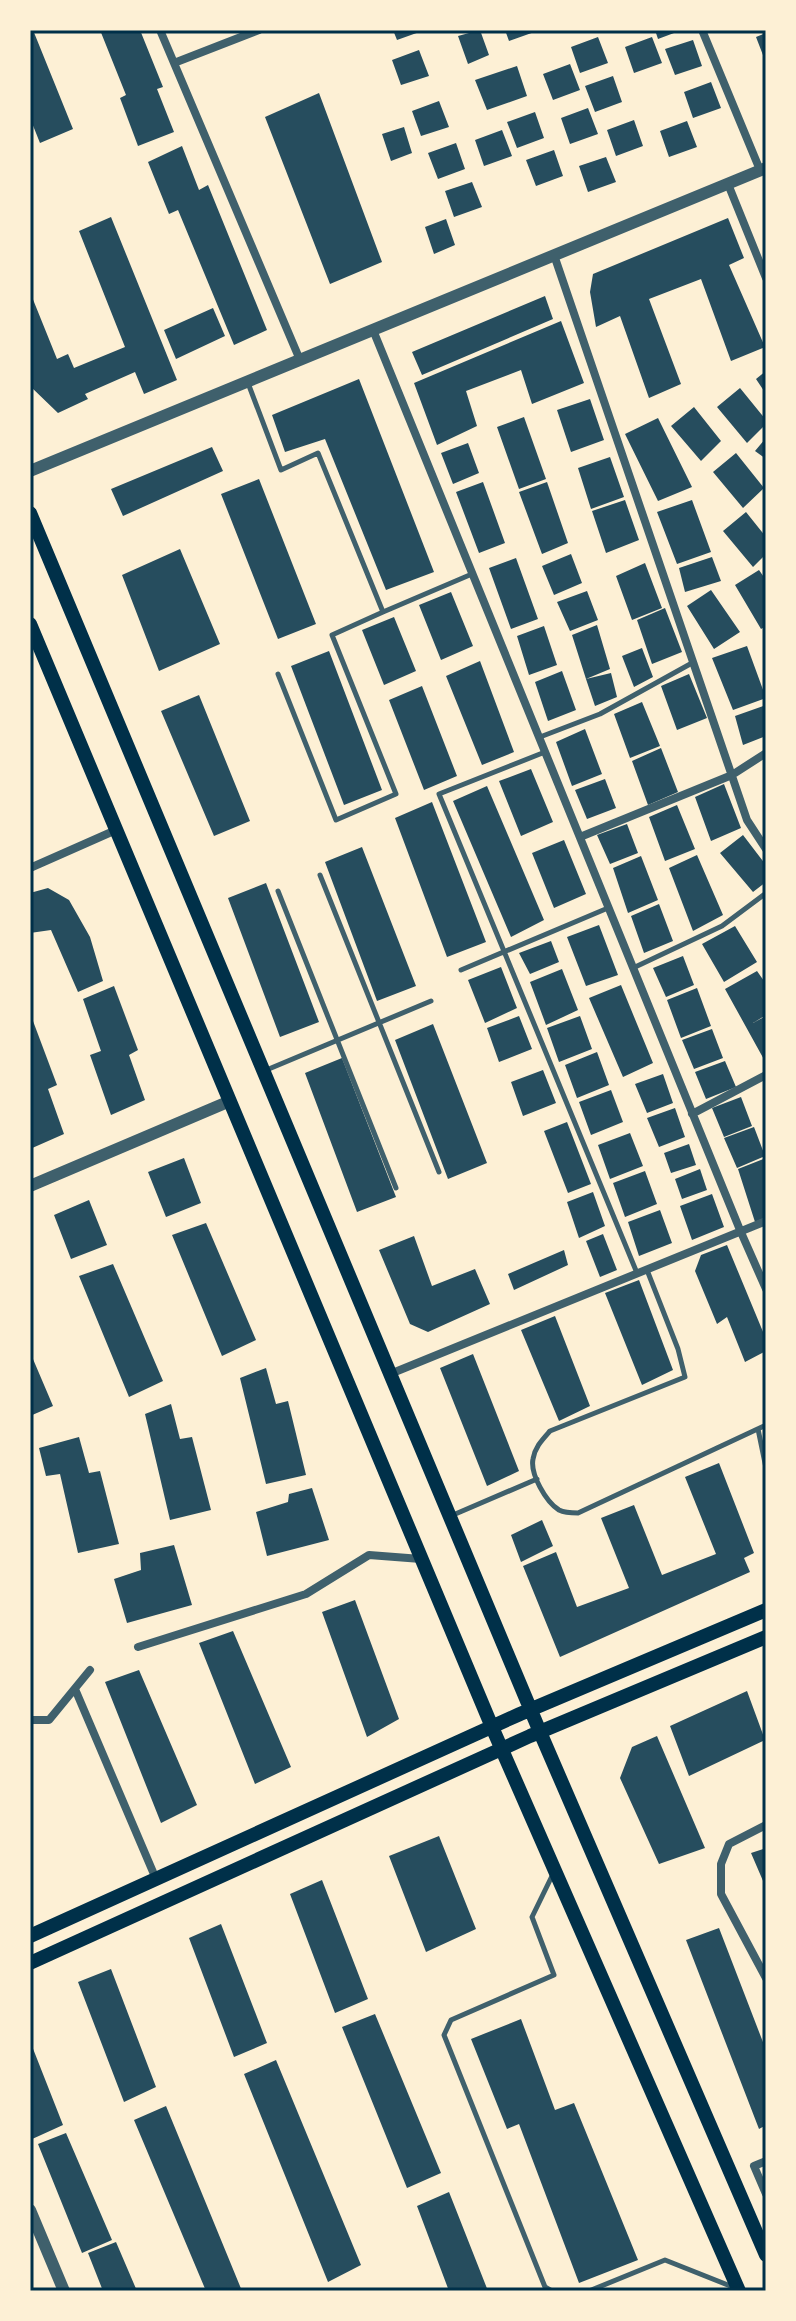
<svg xmlns="http://www.w3.org/2000/svg" width="796" height="2321" viewBox="0 0 796 2321" font-family="'Source Sans 3',sans-serif">
  <rect width="100%" height="100%" fill="#fdf0d5"/>
  <path fill="#264d5e" d="M30 30H33L73 129 40 143 30 118Z
    M100 30H140L163 87 157 89 174 132 138 146 120 98 126 95Z
    M393 30H425L397 40Z
    M480 30 489 55 468 64 458 36Z
    M505 30H540L509 41Z
    M655 30H682L658 39Z
    M766 33V63L756 37Z
    M598 37 608 63 580 73 571 47Z
    M652 37 662 63 634 73 625 47Z
    M693 40 702 66 675 75 665 49Z
    M419 50 429 76 401 85 392 60Z
    M570 64 580 90 553 100 543 74Z
    M517 66 527 96 487 110 475 80Z
    M613 76 622 102 595 112 585 86Z
    M711 82 721 108 693 118 684 92Z
    M319 93 382 262 330 284 265 117Z
    M439 101 449 127 421 136 412 111Z
    M588 108 598 134 570 144 561 118Z
    M535 112 544 138 517 148 507 122Z
    M634 120 643 146 616 156 607 130Z
    M687 121 697 147 669 157 660 131Z
    M404 127 412 153 391 161 382 134Z
    M502 130 512 156 484 166 475 140Z
    M456 143 465 169 438 179 428 153Z
    M182 146 199 190 208 185 267 330 234 345 178 210 169 214 148 162Z
    M554 150 563 176 536 186 526 160Z
    M606 157 616 182 588 192 579 166Z
    M472 182 482 207 454 217 445 191Z
    M111 217 177 380 144 394 135 372 85 394 88 399 58 413 30 386V292L57 359 68 354 74 368 125 347 79 231Z
    M728 218 744 258 729 265 765 347 731 361 701 279 649 299 681 384 649 398 620 316 596 327 590 292 593 274Z
    M446 219 455 245 434 254 425 227Z
    M545 296 553 319 422 375 412 352Z
    M213 308 225 336 176 359 164 330Z
    M561 321 584 383 532 404 521 370 466 391 477 426 437 445 414 383Z
    M766 371V394L756 379Z
    M359 379 434 572 386 590 325 439 285 452 272 415Z
    M740 388 766 420V424L747 443 717 407Z
    M590 399 604 440 571 452 557 410Z
    M694 407 721 441 701 461 671 426Z
    M524 417 546 479 519 489 497 427Z
    M658 418 692 487 658 501 625 434Z
    M766 438V459L755 451Z
    M468 443 479 473 453 484 441 453Z
    M212 447 223 471 123 516 111 489Z
    M736 453 764 488 743 508 713 472Z
    M610 457 624 497 591 509 578 468Z
    M259 479 316 624 278 639 221 494Z
    M483 482 505 543 479 553 456 492Z
    M547 482 568 543 542 554 519 492Z
    M625 500 639 540 606 553 592 511Z
    M692 500 711 552 677 564 657 512Z
    M746 512 766 537V554L753 567 723 531Z
    M180 549 220 644 159 671 122 575Z
    M571 554 582 583 554 595 542 566Z
    M712 557 721 581 685 592 679 568Z
    M516 558 538 619 511 629 489 568Z
    M645 563 662 608 632 620 616 576Z
    M759 570 766 580V626L761 629 735 585Z
    M711 590 740 632 714 649 687 606Z
    M587 591 598 620 570 631 557 602Z
    M451 592 473 646 441 660 419 605Z
    M665 608 682 652 652 664 637 620Z
    M394 617 416 671 384 685 362 630Z
    M597 625 610 669 586 679 611 673 617 697 595 706 586 679 572 635Z
    M544 626 557 665 529 675 517 636Z
    M747 646 766 698 733 710 712 658Z
    M642 648 653 677 634 687 622 656Z
    M329 651 382 790 344 805 291 666Z
    M480 661 514 752 482 765 446 676Z
    M562 671 576 710 548 721 535 682Z
    M689 674 707 718 677 730 661 686Z
    M422 686 457 776 424 790 389 700Z
    M199 695 250 821 214 836 161 711Z
    M642 702 660 746 630 758 614 714Z
    M766 705V736L743 745 735 716Z
    M585 729 602 774 572 786 556 742Z
    M661 748 678 792 648 805 632 761Z
    M531 769 553 822 521 836 499 781Z
    M605 779 616 808 587 819 575 790Z
    M724 784 741 828 711 841 695 797Z
    M487 786 544 920 511 937 453 801Z
    M432 802 486 942 447 957 395 818Z
    M677 805 695 849 665 861 649 817Z
    M627 824 638 853 610 864 597 835Z
    M743 835 766 865V882L753 892 720 853Z
    M564 840 586 894 554 908 532 853Z
    M362 847 416 986 377 1001 325 862Z
    M697 855 723 915 693 931 669 868Z
    M641 856 658 900 628 913 613 868Z
    M266 883 319 1022 280 1037 228 898Z
    M48 888 69 900 90 937 103 981 78 992 51 930 30 933V893Z
    M659 904 673 941 644 953 631 916Z
    M599 925 618 975 586 986 567 937Z
    M735 926 757 962 724 982 702 944Z
    M551 941 559 962 530 974 519 953Z
    M683 956 694 985 666 997 653 968Z
    M501 967 517 1008 485 1023 468 980Z
    M562 969 578 1010 546 1025 530 982Z
    M757 971 766 984V1015L753 1023 766 1016V1063L725 989Z
    M621 985 653 1063 623 1077 589 998Z
    M114 986 138 1050 129 1055 145 1100 111 1115 90 1055 101 1051 83 999Z
    M697 988 711 1026 681 1038 667 1000Z
    M519 1016 532 1049 499 1062 487 1028Z
    M580 1016 592 1049 559 1062 547 1028Z
    M33 1021 57 1085 48 1089 64 1134 30 1149V1022Z
    M433 1024 487 1163 448 1179 395 1040Z
    M712 1029 723 1058 694 1069 682 1040Z
    M597 1052 609 1085 577 1098 565 1065Z
    M342 1058 396 1197 357 1212 305 1073Z
    M725 1061 736 1087 706 1099 695 1072Z
    M543 1070 556 1103 523 1116 511 1082Z
    M663 1074 673 1103 647 1113 635 1084Z
    M611 1090 623 1122 591 1135 579 1102Z
    M741 1097 752 1126 724 1137 712 1108Z
    M675 1108 685 1137 659 1147 647 1118Z
    M567 1122 591 1184 568 1193 544 1131Z
    M754 1127 765 1156 737 1168 724 1138Z
    M630 1133 643 1166 610 1179 598 1145Z
    M689 1144 696 1165 671 1173 664 1153Z
    M184 1158 201 1203 166 1217 148 1172Z
    M766 1158V1217L755 1222 738 1169Z
    M700 1169 707 1190 682 1199 675 1179Z
    M645 1171 657 1204 625 1217 613 1183Z
    M593 1192 605 1226 579 1238 567 1202Z
    M712 1194 724 1227 692 1240 680 1206Z
    M89 1200 107 1245 71 1259 54 1215Z
    M660 1210 672 1243 639 1256 628 1222Z
    M206 1223 256 1340 222 1356 172 1235Z
    M603 1234 617 1270 600 1277 586 1241Z
    M414 1236 432 1286 475 1269 490 1304 428 1332 410 1324 379 1250Z
    M727 1245 766 1339V1351L745 1362 727 1317 717 1324 695 1271 701 1255Z
    M564 1250 568 1265 514 1290 508 1274Z
    M113 1264 163 1381 129 1397 79 1276Z
    M639 1280 673 1370 642 1385 605 1293Z
    M555 1316 590 1406 559 1421 521 1330Z
    M30 1352 53 1406 30 1416Z
    M473 1354 519 1471 487 1486 440 1368Z
    M266 1368 276 1404 288 1401 306 1475 266 1484 240 1378Z
    M171 1404 180 1439 192 1437 211 1510 170 1520 145 1414Z
    M79 1437 89 1473 100 1471 119 1544 78 1553 60 1474 46 1476 39 1448Z
    M719 1463 754 1553 744 1558 750 1572 560 1657 523 1566 556 1552 577 1607 629 1588 601 1518 634 1505 662 1575 716 1554 685 1477Z
    M312 1488 329 1540 267 1556 256 1512 288 1502 289 1494Z
    M542 1520 553 1546 521 1562 511 1535Z
    M174 1545 192 1605 127 1623 114 1579 141 1570 140 1553Z
    M355 1600 399 1719 367 1737 322 1612Z
    M233 1631 291 1767 255 1784 199 1643Z
    M139 1670 197 1805 161 1823 105 1682Z
    M747 1691 765 1740 689 1776 670 1726Z
    M657 1736 705 1848 659 1864 620 1778 632 1747Z
    M439 1836 476 1929 426 1952 389 1856Z
    M766 1848V1888L751 1853Z
    M322 1880 368 1999 335 2013 290 1894Z
    M221 1924 267 2043 234 2057 189 1938Z
    M719 1928 766 2050V2125L759 2129 686 1940Z
    M111 1969 156 2087 124 2102 78 1982Z
    M375 2014 441 2173 407 2188 342 2027Z
    M521 2019 555 2110 574 2103 638 2260 579 2283 519 2124 507 2129 471 2039Z
    M30 2041 63 2125 30 2140Z
    M276 2060 361 2265 328 2282 244 2074Z
    M166 2106 242 2291H206L134 2120Z
    M66 2133 112 2240 82 2253 38 2144Z
    M449 2192 488 2291H449L417 2206Z
    M116 2242 137 2291H103L88 2253Z"/>
  <g fill="none" stroke-linecap="round" stroke-linejoin="round">
    <path stroke="#3f606c" stroke-width="5" d="M248 383 281 470 318 453 383 612 472 574
      M278 674 336 820 396 794 332 635 383 612
      M540 737 600 714 692 663
      M545 752 439 794 637 1273
      M320 875 439 1172
      M278 891 396 1188
      M633 968 722 926 766 893
      M461 970 608 908
      M264 1071 431 1001
      M647 1270 678 1349 685 1377 550 1431C542 1440 535 1447 533 1459 530 1474 546 1502 559 1510 565 1513 572 1513 578 1513L766 1425
      M758 1429 766 1468
      M453 1515 537 1479
      M552 2291 545 2287 444 2035 451 2020 554 1975 532 1917 552 1876
      M589 2291 665 2260 733 2287"/>
    <path stroke="#3f606c" stroke-width="8" d="M160 30 300 360
      M702 30 760 170
      M174 63 259 30
      M728 184 766 278
      M554 255 747 820 766 849
      M373 330 740 1230 766 1289
      M580 837 732 775 766 753
      M30 868 116 830
      M692 1114 766 1075
      M390 1374 766 1221
      M138 1647 306 1594 369 1555 421 1559
      M75 1689 156 1879
      M30 1720H49L90 1670
      M766 1825 729 1844 721 1864V1894L766 1978
      M766 2161 754 2166 766 2194"/>
    <path stroke="#3f606c" stroke-width="12" d="M30 471 766 168
      M30 1186 230 1101
      M30 2210 64 2291"/>
    <path stroke="#003049" stroke-width="14" d="M30 513 540 1732 766 2255
      M30 624 492 1727 739 2291
      M30 1936 520 1714 766 1610
      M30 1963 530 1736 766 1637"/>
  </g>
  <rect width="796" height="2321" fill="none" stroke="#fdf0d5" stroke-width="64"/>
  <rect x="32" y="32" width="732" height="2257" fill="none" stroke="#003049" stroke-width="3"/>
</svg>
